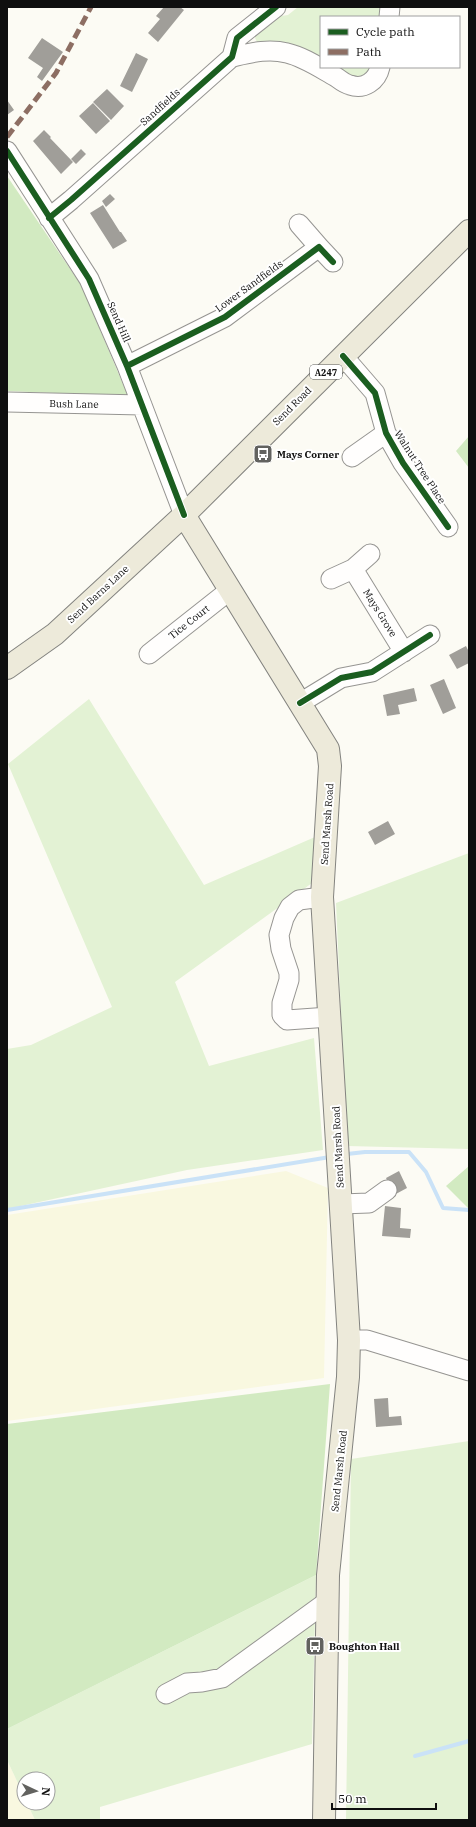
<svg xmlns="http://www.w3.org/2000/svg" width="476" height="1827" viewBox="0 0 476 1827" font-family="'IBM Plex Serif',serif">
  <rect width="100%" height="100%" fill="#fcfbf4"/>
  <path fill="#f9f8e0" d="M286 1171 328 1188 324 1378 7 1421V1215Z
    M7 1760 24 1796V1803H27L35 1820H7Z"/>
  <path fill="#e3f2d4" d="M298 7H381L380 17H321V59L258 44 255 38 257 31 274 17 288 15Z
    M334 67H376L369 76 355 78Z
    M89 699 204 885 315 837 312 883 175 982 209 1066 314 1038 323 1150 187 1170 7 1209V1049L31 1045 112 1007 8 764Z
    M469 853V1149L347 1146 336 903Z
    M469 1441V1820H346L351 1459Z
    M316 1575 312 1744 100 1807V1820H35L27 1803H48V1779H24V1796L7 1760V1729Z"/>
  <path fill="#d2eac1" d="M7 176 81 285 128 396 7 391Z
    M469 436V468L456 451Z
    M469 1166V1209L446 1186Z
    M330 1384 316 1575 7 1729V1424Z"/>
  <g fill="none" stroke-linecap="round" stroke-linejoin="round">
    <path stroke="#cae2f7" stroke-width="4" d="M347 1154 365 1152H409L426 1172 443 1208 469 1210
      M7 1210 330 1157
      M415 1756 469 1741"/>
  </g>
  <path fill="#a09e99" d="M164 7 168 8 170 7H180L184 10 158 42 148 33 160 19 156 16Z
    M42 38 63 52 42 81 37 77 43 68 28 58Z
    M136 53 148 59 132 92 120 86Z
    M107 89 124 106 111 120 93 102Z
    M7 100 14 110 7 115Z
    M93 103 110 121 96 134 79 116Z
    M44 130 51 137 50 138 73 162 61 174 33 141Z
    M81 149 86 154 76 164 71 159Z
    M110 194 115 199 106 207 102 201Z
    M103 205 120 232H121L127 241 113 249 90 213Z
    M466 646 469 652V663L457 669 449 655Z
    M444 679 456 708 443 714 430 685Z
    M414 688 417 701 398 705 400 714 387 716 383 695Z
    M388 821 395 834 375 845 368 832Z
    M399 1171 407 1188 394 1195 386 1178Z
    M385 1206 401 1208 400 1228 411 1229 410 1238 382 1236Z
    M388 1398 389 1417 401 1416 402 1425 376 1427 374 1399Z"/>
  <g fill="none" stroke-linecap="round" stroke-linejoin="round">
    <defs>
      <path id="minor" d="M389 17 390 7
        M232 57C250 53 268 48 287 53 304 57 320 68 336 77 340 80 345 84 350 85 364 90 377 81 380 67
        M7 151 89 279 127 366 184 515
        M49 218 71 200 232 57 237 38 276 7
        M299 224 319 247
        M343 356 375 393 386 433 403 463 448 527
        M127 366 225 317 319 247 333 262
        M7 402 142 405
        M352 457 386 433
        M370 554 353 569 404 652
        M331 579 353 569
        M149 654 230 590
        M300 703 341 678 372 672 430 635
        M322 897 299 900 290 907 284 918 279 935 281 949 289 973V980L282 1003V1015L287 1020 329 1017
        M341 1204 369 1203 387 1190
        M349 1340H367L469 1371
        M166 1694 187 1683 202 1682 222 1678 328 1601"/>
      <path id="major" d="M184 515 328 749 330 766 322 897 349 1340 348 1377 328 1575 324 1820
        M7 668 55 634 184 515 469 231"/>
    </defs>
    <use href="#minor" stroke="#969592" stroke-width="21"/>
    <use href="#major" stroke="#83837f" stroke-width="24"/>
    <use href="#minor" stroke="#fffefd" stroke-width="19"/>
    <use href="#major" stroke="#edeada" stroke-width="22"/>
    <path stroke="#8d6e63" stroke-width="5" stroke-dasharray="10 5" stroke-linecap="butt" d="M7 137 56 73 91 7"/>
    <defs>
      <path id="cycleway" d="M7 151 89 279 127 366 184 515
        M49 218 71 200 232 57 237 38 276 7
        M343 356 375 393 386 433 403 463 448 527
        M127 366 225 317 319 247 333 262
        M300 703 341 678 372 672 430 635"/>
    </defs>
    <use href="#cycleway" stroke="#fff" stroke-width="8"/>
    <use href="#cycleway" stroke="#1b5e20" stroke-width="6"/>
  </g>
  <defs>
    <symbol id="bus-square" viewBox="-11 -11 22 22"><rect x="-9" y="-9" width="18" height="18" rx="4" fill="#62625f" stroke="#fff"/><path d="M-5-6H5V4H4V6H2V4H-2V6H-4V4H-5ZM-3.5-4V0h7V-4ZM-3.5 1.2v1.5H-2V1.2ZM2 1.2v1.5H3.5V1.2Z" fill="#fff"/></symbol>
  </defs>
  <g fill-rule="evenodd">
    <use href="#bus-square" x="252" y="443" width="22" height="22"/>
    <use href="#bus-square" x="304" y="1635" width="22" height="22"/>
  </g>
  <g text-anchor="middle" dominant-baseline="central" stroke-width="4" stroke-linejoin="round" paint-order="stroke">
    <rect fill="#fff" stroke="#575757" stroke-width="1" x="310" y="365" width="32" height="14" rx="3"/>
    <g font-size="9" font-weight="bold" fill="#0f0f0f">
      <text x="326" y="372">A247</text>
    </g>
    <g font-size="10" fill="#0f0f0f" stroke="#fff">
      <text transform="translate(160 107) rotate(-42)">Sandfields</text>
      <text transform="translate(249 286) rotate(-36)">Lower Sandfields</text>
      <text transform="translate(119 322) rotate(66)">Send Hill</text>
      <text transform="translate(74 404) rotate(1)">Bush Lane</text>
      <text transform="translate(292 406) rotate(-45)">Send Road</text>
      <text transform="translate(420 467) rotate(57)">Walnut Tree Place</text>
      <text transform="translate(98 594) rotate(-43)">Send Barns Lane</text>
      <text transform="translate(380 613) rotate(58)">Mays Grove</text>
      <text transform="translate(189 622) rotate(-38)">Tice Court</text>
      <text transform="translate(327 824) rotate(-86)">Send Marsh Road</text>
      <text transform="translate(338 1147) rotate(-93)">Send Marsh Road</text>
      <text transform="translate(339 1471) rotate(-84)">Send Marsh Road</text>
    </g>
    <g font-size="10" font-weight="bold" fill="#0f0f0f" stroke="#fff" text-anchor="start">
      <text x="277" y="454">Mays Corner</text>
      <text x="329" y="1646">Boughton Hall</text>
    </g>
  </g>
  <rect width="476" height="1827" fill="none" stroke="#0f0f0f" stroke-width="16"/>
  <rect x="320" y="16" width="140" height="52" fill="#ffffff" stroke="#9f9f9f"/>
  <rect x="328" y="29" width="20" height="6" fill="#1b5e20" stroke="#9f9f9f"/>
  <text x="356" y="36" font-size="12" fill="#0f0f0f">Cycle path</text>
  <rect x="328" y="49" width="20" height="6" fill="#8d6e63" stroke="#9f9f9f"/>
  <text x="356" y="56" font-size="12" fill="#0f0f0f">Path</text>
  <g transform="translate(36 1791) rotate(94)"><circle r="19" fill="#ffffff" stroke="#9f9f9f"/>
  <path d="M0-3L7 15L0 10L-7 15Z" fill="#62625f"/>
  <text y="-6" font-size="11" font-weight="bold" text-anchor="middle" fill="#0f0f0f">N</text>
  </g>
  <path d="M332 1803v6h104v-6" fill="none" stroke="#0f0f0f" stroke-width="2"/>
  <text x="338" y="1803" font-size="12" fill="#0f0f0f" stroke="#ffffff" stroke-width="3" paint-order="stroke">50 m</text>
</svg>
